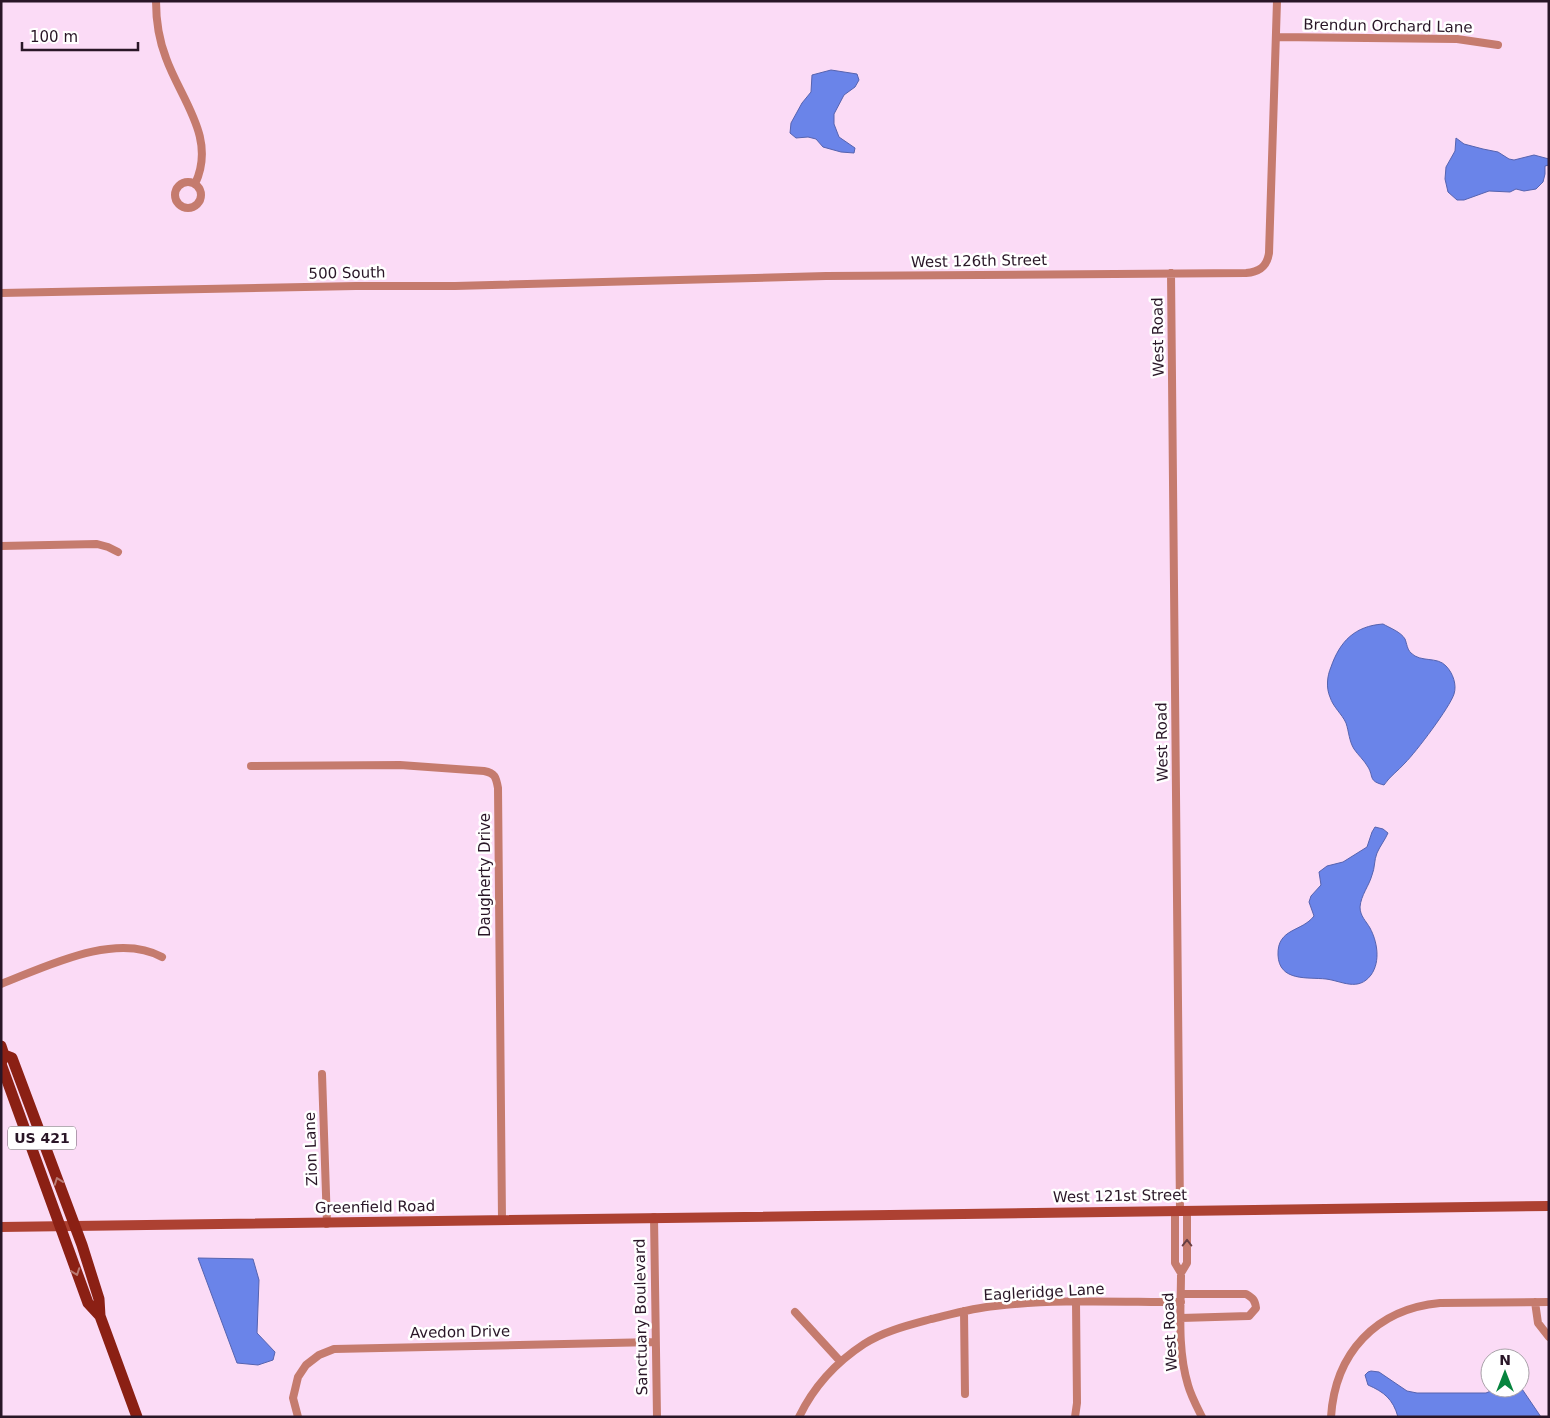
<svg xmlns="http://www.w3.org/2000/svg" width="1550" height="1418" viewBox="0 0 1550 1418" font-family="'DejaVu Sans',sans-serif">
  <rect width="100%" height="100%" fill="#fbdbf6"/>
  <path fill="#6a84e9" stroke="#5663af" d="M831 70 857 74 859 80 855 87 844 95 834 114V124L839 137 855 148 854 153 841 152 823 147 816 139 808 137 796 138 790 133 791 123 802 103 811 92 812 75Z
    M1456 138 1464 144 1483 149 1498 152 1509 159 1514 160 1534 155 1549 159V165L1545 166V174L1543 182 1536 189 1524 191 1516 189 1510 192 1489 191 1464 200H1457L1448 192 1445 179 1446 167 1455 151Z
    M1383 624C1390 628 1401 632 1405 639 1407 644 1407 649 1411 653 1421 663 1437 656 1446 666 1453 673 1457 685 1454 694 1450 707 1416 752 1405 763 1398 771 1390 776 1384 785 1368 781 1374 777 1368 767 1364 760 1358 755 1354 749 1349 741 1349 732 1346 723 1342 714 1333 707 1330 697 1326 688 1327 676 1331 667 1340 641 1355 626 1383 624Z
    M1375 827 1383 829 1388 833C1385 840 1380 846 1377 853 1374 860 1375 868 1372 875 1369 886 1361 895 1360 907 1360 916 1366 921 1370 928 1377 941 1381 961 1371 975 1358 992 1342 981 1326 979 1308 977 1279 982 1278 955 1277 928 1302 932 1314 916L1309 902 1311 896 1321 885 1319 872 1327 866 1343 862 1367 847 1372 832Z
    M198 1258 253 1259 259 1280 257 1333 275 1352 273 1360 258 1365 237 1363Z
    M1371 1371 1379 1372 1407 1391 1417 1393H1486L1498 1388H1520V1386L1541 1417H1398C1393 1399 1384 1392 1368 1385L1365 1375 1368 1372Z"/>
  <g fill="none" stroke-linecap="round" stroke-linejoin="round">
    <path stroke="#c57b6e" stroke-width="8" d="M156 1C156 21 159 40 166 58 181 100 217 138 195 184
      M1276 37 1457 39 1498 45
      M175 195a13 13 0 1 1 26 0a13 13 0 1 1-26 0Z
      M1171 273 1180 1211
      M1 293 356 286H455L826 276 1246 273C1259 272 1267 267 1269 253L1277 1
      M1 546 97 544 108 547 118 552
      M251 766 400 765 484 771C495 773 496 777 498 788L502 1220
      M1 984C45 967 116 931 162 957
      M322 1074 327 1224
      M1175 1211V1263L1181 1273C1181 1309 1177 1349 1188 1385 1191 1396 1197 1407 1202 1417
      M654 1217 657 1417
      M1181 1273 1187 1263V1211
      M1181 1294H1246C1253 1298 1255 1300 1256 1308L1249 1316 1181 1318
      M1535 1302 1538 1323 1549 1337
      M964 1311 965 1394
      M795 1312 840 1361
      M298 1417 293 1398 298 1377 306 1365 319 1355 334 1349 655 1342
      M799 1417C814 1386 835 1363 864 1344 884 1331 909 1325 931 1319 952 1314 973 1308 995 1306 1056 1299 1119 1302 1181 1302
      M1075 1417 1077 1403 1076 1302
      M1331 1417C1335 1353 1376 1309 1440 1303L1549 1302"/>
    <path stroke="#ad4132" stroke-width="10" d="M1 1227 1549 1206"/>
    <path stroke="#8b2014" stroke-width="11" d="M1 1046 4 1055 1 1064 88 1303 100 1316
      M4 1055 12 1058 82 1245 99 1299 100 1316 137 1417"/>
  </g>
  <defs><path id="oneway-chevron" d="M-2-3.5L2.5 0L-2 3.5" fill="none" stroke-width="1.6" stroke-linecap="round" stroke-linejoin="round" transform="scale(1.25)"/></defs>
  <g stroke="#b97972">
    <use href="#oneway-chevron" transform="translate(58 1181) rotate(-110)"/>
    <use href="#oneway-chevron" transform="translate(76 1272) rotate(70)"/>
  </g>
  <use stroke="#673e43" href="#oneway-chevron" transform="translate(1187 1243) rotate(-90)"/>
  <g text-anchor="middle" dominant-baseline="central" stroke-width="5" stroke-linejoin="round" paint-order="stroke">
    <rect fill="#fff" stroke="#695c68" stroke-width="1" x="8" y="1126.5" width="68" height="23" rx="4"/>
    <g font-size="14" font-weight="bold" fill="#291627">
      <text x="42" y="1138">US 421</text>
    </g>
    <g font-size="15" fill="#291627" stroke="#fff">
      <text transform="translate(1388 26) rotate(1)">Brendun Orchard Lane</text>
      <text transform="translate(979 261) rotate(-1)">West 126th Street</text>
      <text transform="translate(347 273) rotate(-1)">500 South</text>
      <text transform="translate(1158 337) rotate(-91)">West Road</text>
      <text transform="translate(1162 742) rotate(-91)">West Road</text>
      <text transform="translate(485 875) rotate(-90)">Daugherty Drive</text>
      <text transform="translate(311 1149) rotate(-92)">Zion Lane</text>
      <text transform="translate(1120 1196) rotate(-1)">West 121st Street</text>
      <text transform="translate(375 1207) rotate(-1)">Greenfield Road</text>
      <text transform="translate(1044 1292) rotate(-3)">Eagleridge Lane</text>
      <text transform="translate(641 1317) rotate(-91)">Sanctuary Boulevard</text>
      <text transform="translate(460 1332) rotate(-1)">Avedon Drive</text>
      <text transform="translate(1170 1332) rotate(-93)">West Road</text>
    </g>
  </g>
  <rect width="1550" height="1418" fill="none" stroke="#291627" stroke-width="5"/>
  <g transform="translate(1505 1373)"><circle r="24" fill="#ffffff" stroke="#a9a2a9"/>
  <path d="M0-4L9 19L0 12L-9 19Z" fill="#07843e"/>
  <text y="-8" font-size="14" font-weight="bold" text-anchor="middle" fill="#291627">N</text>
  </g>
  <path d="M22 42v8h116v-8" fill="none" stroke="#291627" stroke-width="2.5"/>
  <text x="30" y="42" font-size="15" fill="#291627" stroke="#ffffff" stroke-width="4" paint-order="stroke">100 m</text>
</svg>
